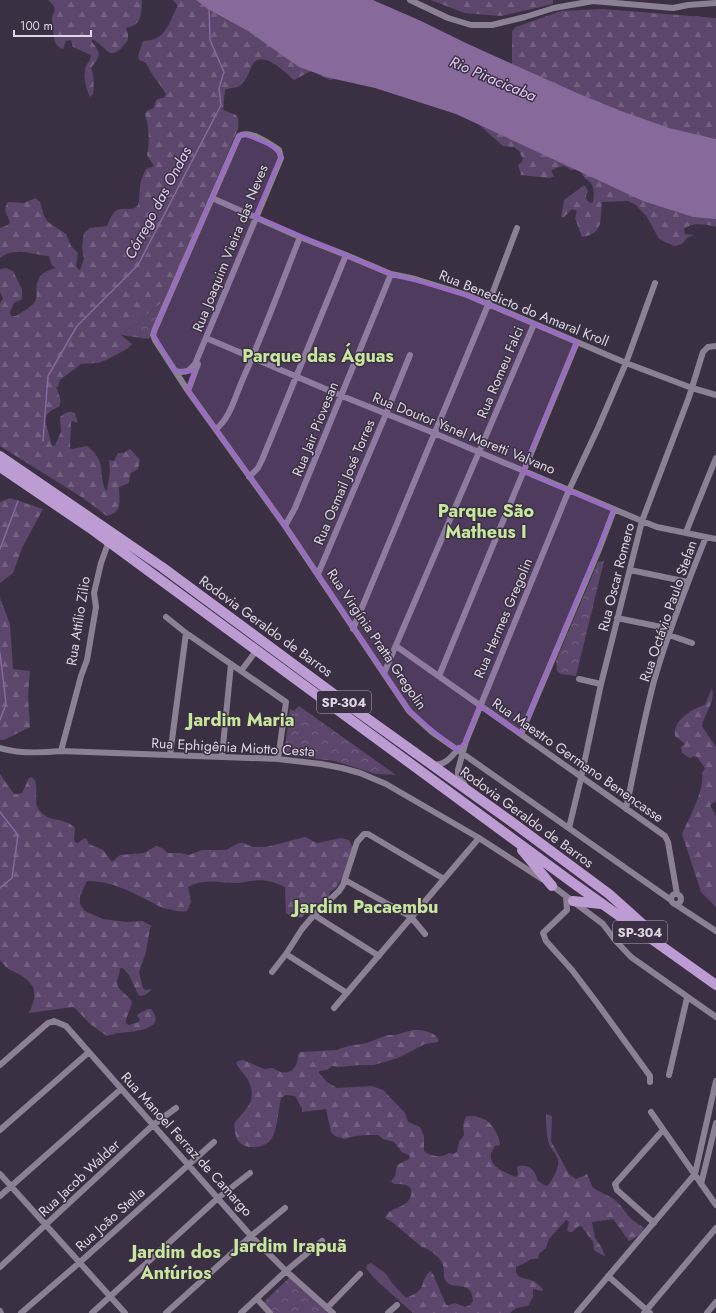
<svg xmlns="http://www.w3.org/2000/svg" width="716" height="1313" viewBox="0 0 716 1313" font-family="Jost,sans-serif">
  <defs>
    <pattern id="forest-firs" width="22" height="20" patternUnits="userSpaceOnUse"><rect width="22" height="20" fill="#5c466b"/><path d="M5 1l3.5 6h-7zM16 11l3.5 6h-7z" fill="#736080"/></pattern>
    <pattern id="park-crowns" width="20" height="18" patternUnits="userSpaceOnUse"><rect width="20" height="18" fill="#5c466b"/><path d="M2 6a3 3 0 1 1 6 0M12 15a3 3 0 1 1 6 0" fill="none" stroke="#736080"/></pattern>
  </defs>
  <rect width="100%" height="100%" fill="#3b3043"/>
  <path fill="url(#forest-firs)" d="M48 0H142C141 15 142 25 126 28L128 34V40C108 66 110 48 92 39V42C102 54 100 56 91 68 94 76 94 85 93 94L90 97C86 89 82 73 87 64 89 61 91 59 91 55L73 47 71 40 66 41 63 49C53 46 54 36 53 28 53 25 52 22 52 19 52 15 56 10 54 7 53 4 50 2 48 0Z
    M173 0H221L334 79 330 80 311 71 294 80C286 73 263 49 253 64 249 70 248 78 242 84 237 89 231 87 225 90L223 109C234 117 240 110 238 129L165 300 121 335 132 344 127 349 106 360 98 363 81 364 60 380 58 387H56C69 417 50 401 45 420L52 446 55 445 61 432 60 417C65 413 68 410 75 413L78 423 73 421 71 422 70 448 72 449 87 446C108 462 97 473 106 491L107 490 110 471 109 460 114 461 118 453H123L130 449 140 460 138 469 131 473 129 481V483L119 487C119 501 123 512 107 516L83 498 0 446V303L3 299 0 291V269L6 268 13 271 22 289V299L14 303 10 312 11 316C16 317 18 315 22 312 46 299 31 294 39 278 42 273 49 270 55 268L51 264 49 256C32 255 14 246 0 258V228L8 225 10 222 5 210 7 203 9 202 23 203 36 198 40 202 44 216 48 222 66 234 71 246 78 253 76 266 78 269 80 270 84 259 82 246 84 233 90 228 107 226C109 221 112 213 117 210 124 207 133 212 138 205 140 201 139 187 141 181 142 177 144 173 146 169L154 166 147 155C150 141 149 128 145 114L147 111 154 108C155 100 157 98 164 98L166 94C160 83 151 75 146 63L139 60 138 56 143 41C165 41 168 25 177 7V5Z
    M431 0H553V4L501 16 464 13Z
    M603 9 716 18V139C700 136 684 133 668 128 614 112 563 87 512 64V31L516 27 561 11Z
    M477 123 577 165 574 170H571L564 166 556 168 551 171 554 176 550 178 521 175 518 165 522 162 523 159 519 151 514 147 503 146Z
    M580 169 716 214V227C706 224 692 222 684 229L685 234 694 235 687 238 682 244 674 246 659 239 647 217 636 205 628 201 602 202C600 219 604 234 582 237L575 218 577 211 572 209 564 217H561L564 200 583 186H585L588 191C585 197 585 199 590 203L593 202C597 176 584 185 580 169Z
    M10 498 43 509 22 548 13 573 0 583V502Z
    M0 598 10 624 13 669 30 671 28 696 30 727 4 740H0Z
    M712 688C716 702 704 714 702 726L716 747V801L710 805 716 816V907L701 892 682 834C689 818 705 790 702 773L705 768 697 757 694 756 690 758 682 753 681 747 685 744 675 736C672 721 693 708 705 705Z
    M0 774 14 794H18L22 793 29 778 31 777C41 781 33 799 38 808 47 824 64 816 75 828L74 839 75 842 78 843 83 839 86 838 89 844 103 850 112 862 120 855 144 853 156 846 162 848 168 853H180L189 855 202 850H226L239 843H243L253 847H266L305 837 317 843 341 838 349 840 353 848 344 875 335 889 330 892 329 898 320 906 312 908 302 917 295 918 286 913 285 887C274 882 264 879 252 881 247 881 242 883 237 883 218 883 206 878 188 887L191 902 187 911C178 913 172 909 163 908 140 897 114 880 87 881L80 896V904L85 911 103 919 126 922 142 921 152 926 150 928 146 952 139 972 143 988 145 990 152 989 145 995 139 996 129 975 123 968H120C120 973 118 977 117 981 116 990 129 995 132 1002 131 1010 126 1015 126 1023L129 1025 139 1022 140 1019 137 1016 138 1014 148 1009H151C169 1030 131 1032 119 1033 115 1033 111 1035 107 1036L90 1024 76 1009 73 1007 29 1013C38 994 37 984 17 973 14 971 9 970 6 967 4 965 2 962 0 960Z
    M413 1030C423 1030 433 1031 438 1039V1042L425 1044 398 1058 374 1065H358L341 1067 332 1066 327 1070 319 1071V1073L327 1082 337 1088 372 1086 383 1090 405 1113 408 1122 420 1127 424 1136V1151C432 1157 441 1158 449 1153L453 1154 457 1152 459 1142 464 1135 463 1125 466 1116C481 1116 489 1119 496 1132 498 1137 500 1140 500 1145L495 1146C494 1148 491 1152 491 1154 489 1168 507 1173 516 1177L518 1174 517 1168 518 1166C531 1164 535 1171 538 1181L546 1186C552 1184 560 1166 558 1159 555 1152 549 1147 548 1140 546 1131 546 1122 546 1114L552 1116 551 1141 569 1174 576 1179 587 1174 593 1188 614 1199 621 1206 630 1218 644 1228 640 1235 629 1241 613 1219 592 1222 595 1238 602 1248 605 1256 600 1254 594 1250 593 1242 582 1227 579 1226 572 1232H569L567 1230 569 1222 566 1220 549 1239 546 1248 539 1254 538 1259H531L523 1264 516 1267V1272L519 1277 534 1281 543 1289 542 1291 533 1289V1297L528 1306 516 1308 510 1313H413L374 1278 366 1268 367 1265 371 1263 385 1273 392 1283 406 1298C429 1289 418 1283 430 1271L433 1274 446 1305H449L455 1303 465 1307 470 1305 473 1301C471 1278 454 1292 446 1281 442 1276 445 1270 443 1265 440 1257 430 1249 422 1247L392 1222 385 1218C389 1207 402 1209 408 1201 410 1199 410 1198 411 1195 414 1184 402 1184 394 1184L391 1181 395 1176 397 1165 409 1159 410 1156 402 1152 394 1142 383 1139 378 1135C367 1135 354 1135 345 1139L335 1136 331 1132 326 1109 302 1112V1108C298 1104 298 1099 295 1096L286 1095 281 1098C278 1111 278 1126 272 1138 266 1148 248 1151 239 1142 235 1137 235 1131 234 1124 244 1109 258 1103 249 1082 246 1075 239 1070 236 1063L238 1061 243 1060 264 1069 273 1068C287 1078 298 1071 298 1054L300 1052 337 1050 348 1046 367 1043 387 1035H395Z"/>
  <path fill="url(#park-crowns)" d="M165 300 149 339 121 335Z
    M604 561 576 676 561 674 557 671 556 661 598 562Z
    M299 706 396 775 376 774 335 761 284 755 290 709 294 711Z
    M291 1276 328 1313H273L263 1303Z"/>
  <path fill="#87699c" d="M196 0H373L421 21 468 44 577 93 621 111 669 128 716 139V219L693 217 643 201 456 114 375 88 330 78 299 67 248 31 208 9Z"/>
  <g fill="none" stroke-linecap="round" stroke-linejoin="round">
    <path stroke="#87699c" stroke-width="1.5" d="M43 441 48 376 77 326 138 265 221 105 219 88 224 72 210 40 209 8
      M0 549 18 501
      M0 653 6 704 0 720
      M0 812 18 835 12 878 0 888"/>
    <path stroke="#8c8095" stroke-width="6" d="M410 0 448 18 471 25H492L525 17 554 8 593 1 673 8 688 5 716 3
      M212 198 300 237 346 255 391 274 415 279 467 295 626 363 692 388 716 395
      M206 338 342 396 434 433 642 521 657 527 716 539
      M175 371 181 372 188 371 195 364 281 158 279 150C270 144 250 129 239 136L155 329 153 335 155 340 188 391 285 526 409 711 432 732 671 900
      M188 391 198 364
      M216 429C230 418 235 397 242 381 263 334 281 285 300 237
      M249 477 258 468 262 460 346 255
      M285 526 295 508 391 274
      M686 532 716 458
      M630 570 688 582
      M318 574 386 414 410 355
      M166 617 186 633 286 702 278 759
      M617 618 671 629
      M353 629 488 305 517 228
      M669 635 692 643
      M396 646 665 836 668 842 677 894
      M241 671 253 655
      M384 673 534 324
      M439 676 577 342
      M579 679 601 684
      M521 734 600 547 614 510
      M0 748C20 754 41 753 61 751L278 759 321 764 342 768 360 773 386 784 479 838 542 879
      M61 751 81 676 87 660 96 607 94 593 101 563 109 541
      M170 755 186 633
      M222 756 231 664
      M433 765C446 765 451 757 459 748
      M465 785 458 774V770L466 741 569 490 598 428 626 363 655 283
      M626 809C635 766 643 723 654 681 668 632 687 584 706 537
      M569 828 581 778 601 684 642 521 689 397 703 352 708 347 716 346
      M345 880 411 917 425 934
      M550 884 603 924 615 940 631 957 716 1017
      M671 899a5 5 0 1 1 10 0a5 5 0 1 1-10 0Z
      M566 896 567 910 543 933 546 941 572 970 597 1003 650 1076V1082
      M675 904 716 931
      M314 915 379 956
      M286 954 347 993
      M272 972 286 954 302 929 314 915 339 891 343 885 357 842 364 834H368L444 879
      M334 1008 479 838
      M0 1065 48 1023 54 1021 66 1026 251 1236 286 1271 333 1313
      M669 1075 687 998
      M651 1112 716 1205
      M0 1130 89 1052
      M0 1174 125 1313
      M701 1184 716 1123
      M0 1196 121 1089
      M654 1223 617 1190 615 1184 663 1130
      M0 1267 153 1125 176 1108
      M608 1276 650 1313
      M257 1299 270 1313
      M327 1308 360 1274
      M0 1311 1 1313
      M21 1313 79 1263 214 1142
      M92 1313 218 1198 250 1173
      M166 1313 251 1236 285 1208
      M241 1313 286 1271 322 1241
      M388 1313 397 1305
      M577 1313 695 1174 716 1081
      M644 1313 716 1228
      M707 1313 716 1302"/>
    <path stroke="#bc9cd2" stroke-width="10" d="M0 456 162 567 354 709 516 825 609 894 658 938
      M0 467 90 528 573 883 716 985
      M522 850 552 886
      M573 901 601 904"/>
  </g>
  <path fill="#9d68cb" fill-opacity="0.2" stroke="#9d68cb" stroke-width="3" stroke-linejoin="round" d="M243 134 272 146 281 156 255 216 391 274 467 295 577 342 523 471 614 510 521 734 479 706 466 741 457 750 409 711 285 526 188 391 194 372 175 371 153 333 227 162 239 136Z"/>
  <g text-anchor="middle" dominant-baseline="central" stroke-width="3" stroke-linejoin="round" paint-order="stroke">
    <g fill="#3b3043" stroke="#aca5b2" stroke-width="1">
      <rect x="317" y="691" width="54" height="22" rx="3"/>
      <rect x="613" y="921" width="54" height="22" rx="3"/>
    </g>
    <g font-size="13" font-weight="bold" fill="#ddd7e2">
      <text x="344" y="702">SP-304</text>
      <text x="640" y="932">SP-304</text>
    </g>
    <g font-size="14" fill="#ddd7e2" stroke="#3b3043">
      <text transform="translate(230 248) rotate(-68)">Rua Joaquim Vieira das Neves</text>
      <text transform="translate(524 308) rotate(22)">Rua Benedicto do Amaral Kroll</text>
      <text transform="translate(500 372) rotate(-67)">Rua Romeu Falci</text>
      <text transform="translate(315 429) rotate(-68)">Rua Jair Piovesan</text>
      <text transform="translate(464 433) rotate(22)">Rua Doutor Ysnel Moretti Valvano</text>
      <text transform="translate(344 482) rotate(-67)">Rua Osmail José Torres</text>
      <text transform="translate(616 577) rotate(-76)">Rua Oscar Romero</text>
      <text transform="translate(668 611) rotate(-71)">Rua Octávio Paulo Stefan</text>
      <text transform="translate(503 618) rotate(-67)">Rua Hermes Gregolin</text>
      <text transform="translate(78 621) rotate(-81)">Rua Attílio Zilio</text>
      <text transform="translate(266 626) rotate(36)">Rodovia Geraldo de Barros</text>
      <text transform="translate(377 639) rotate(56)">Rua Virgínia Pratta Gregolin</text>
      <text transform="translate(233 747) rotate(3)">Rua Ephigênia Miotto Cesta</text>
      <text transform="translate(578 760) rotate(35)">Rua Maestro Germano Benencasse</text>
      <text transform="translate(527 817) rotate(36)">Rodovia Geraldo de Barros</text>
      <text transform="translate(187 1144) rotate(48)">Rua Manoel Ferraz de Camargo</text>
      <text transform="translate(79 1178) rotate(-43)">Rua Jacob Walder</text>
      <text transform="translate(110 1219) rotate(-42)">Rua João Stella</text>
    </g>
    <g font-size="15" font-style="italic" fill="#e4caf7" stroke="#3b3043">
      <text transform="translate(493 79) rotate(23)">Rio Piracicaba</text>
      <text transform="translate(158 203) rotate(-62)">Córrego das Ondas</text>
    </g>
    <g font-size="18" font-weight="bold" fill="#c8e79e" stroke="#3b3043">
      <text x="318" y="356">Parque das Águas</text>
      <text x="486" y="511">Parque São<tspan x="486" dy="21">Matheus I</tspan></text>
      <text x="241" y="720">Jardim Maria</text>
      <text x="366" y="907">Jardim Pacaembu</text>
      <text x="290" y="1246">Jardim Irapuã</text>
      <text x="176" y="1252">Jardim dos<tspan x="176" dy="21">Antúrios</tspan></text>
    </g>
  </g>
  <path d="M14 30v6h77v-6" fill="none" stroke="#ddd7e2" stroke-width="2"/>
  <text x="20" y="30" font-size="12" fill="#ddd7e2" stroke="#3b3043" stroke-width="3" paint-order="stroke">100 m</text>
</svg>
